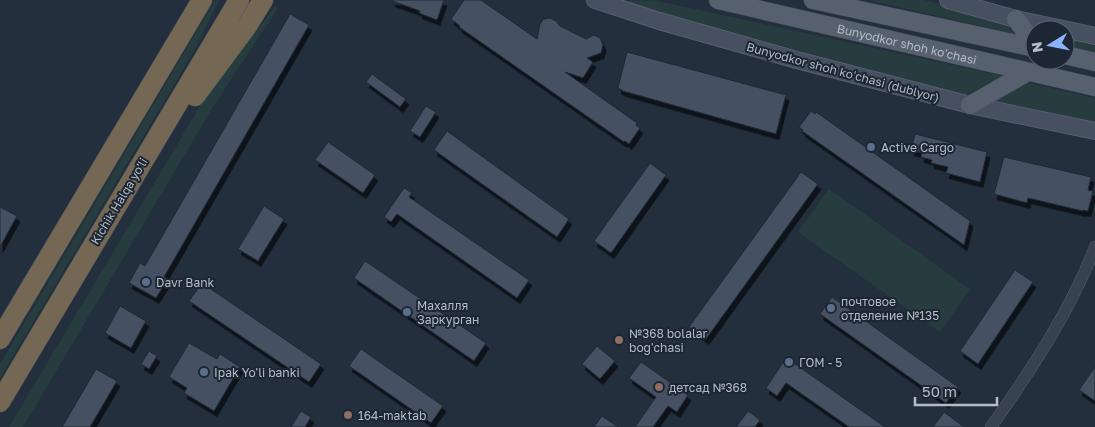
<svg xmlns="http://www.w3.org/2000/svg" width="1095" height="427" viewBox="0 0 1095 427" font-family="'Golos Text',sans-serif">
  <defs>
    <filter id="shadow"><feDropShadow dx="3" dy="5.5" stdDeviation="0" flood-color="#0009"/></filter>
  </defs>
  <rect width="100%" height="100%" fill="#242f3e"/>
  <path fill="#263c3f" d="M215 0H219L197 46 0 378V364Z
    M630 0 645 1 653 0 1003 76 965 95 630 5Z
    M867 0H924L1007 22 1016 34Z
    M275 6 278 8 213 107 23 427H9L202 103Z
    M1065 35 1095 42V53L1065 46Z
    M1029 83 1095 98V125L989 104Z
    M829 189 970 289 940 332 798 232Z"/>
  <path fill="#455162" stroke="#1f2835" filter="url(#shadow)" d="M392 0H444L437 20 419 13 420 11 392 1Z
    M464 0H481L537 39 540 24 542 21 544 19 550 18 556 21 560 26 586 39 594 35 600 38 603 45 601 53 587 58 593 62 583 78 565 72 637 123 636 125 640 128 629 144 625 141 624 142 459 27 460 26 451 19Z
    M290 14 309 25 164 277 168 279 156 298 129 283 140 263 145 266Z
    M627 52 786 95 776 134 623 91 618 88Z
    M372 74 406 99 400 107 366 82Z
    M426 106 436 112 420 137 410 131Z
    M811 111 815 114 816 112 970 221 964 245 802 131 803 130 799 127Z
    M447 131 569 219 557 237 434 150Z
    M915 134 987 152 980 182 946 173 948 167 931 163 932 160 921 157 922 153 911 150Z
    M328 142 375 175 363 193 315 160Z
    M1004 157 1091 177 1088 190 1093 191 1088 211 1083 210V211L1028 198 1027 203 994 194Z
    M650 163 666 175 611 253 594 241Z
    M801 172 818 184 706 339 689 327Z
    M404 188 412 193 409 197 529 280 517 298 397 214 391 222 384 217Z
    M264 206 284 219 258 261 238 249Z
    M0 207 17 216 0 247Z
    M365 261 486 343 474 361 354 278Z
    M1015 270 1033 282 978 364 960 351Z
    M202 283 321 364 309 382 189 301Z
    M832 297 958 387 946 403 820 314Z
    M120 306 146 321 131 348 105 333Z
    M189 343 217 359 220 354 240 367 214 411 184 393 187 388 169 377Z
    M597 346 615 361 600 379 582 364Z
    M361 349 443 406 431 423 349 366Z
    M149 351 157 356 149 369 141 364Z
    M786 358 798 366 885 427H849L786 383 777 396 766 388Z
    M641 362 688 395 677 412 668 406 653 427H635L656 397 629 378Z
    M1095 367V401L1079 390Z
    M96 369 117 381 90 427H62Z
    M301 411 311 417 305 427H291Z
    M748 411 760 420 755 427H736Z
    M944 412 964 427H933Z
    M602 416 618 427H594Z"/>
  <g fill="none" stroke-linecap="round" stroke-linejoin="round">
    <defs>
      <path id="street" d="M991 427C1031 370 1070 312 1095 247"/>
      <path id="secondary" d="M595 0 659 21 797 60 970 105 1095 131
        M948 0 1016 19 1095 36"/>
      <g id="primary">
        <path id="s1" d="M718 0 1095 87"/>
        <path d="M813 0 1035 48"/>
        <path d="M1016 19 1035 45"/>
        <path d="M1065 55 1095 62"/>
        <path d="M970 105 1028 72"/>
      </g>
      <path id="highway" d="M195 96 247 26 263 0
        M0 339 202 0
        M0 402 239 0"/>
    </defs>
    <use href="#street" stroke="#565f6c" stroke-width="12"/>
    <use href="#secondary" stroke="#565f6c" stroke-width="18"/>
    <use href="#primary" stroke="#414a57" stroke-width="19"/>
    <use href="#highway" stroke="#434c59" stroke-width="21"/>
    <use href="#street" stroke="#38414e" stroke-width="11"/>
    <use href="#secondary" stroke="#465061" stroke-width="16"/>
    <use href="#primary" stroke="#56606e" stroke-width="18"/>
    <use href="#highway" stroke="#746855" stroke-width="20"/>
  </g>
  <g fill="#5c6f8a" stroke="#1d2633" stroke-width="2">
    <circle cx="871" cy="147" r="5"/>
    <circle cx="146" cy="282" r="5"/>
    <circle cx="831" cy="308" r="5"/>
    <circle cx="407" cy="312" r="5"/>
    <circle cx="789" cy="362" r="5"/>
    <circle cx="204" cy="372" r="5"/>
  </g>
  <g fill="#8d6e63" stroke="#1d2633" stroke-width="2">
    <circle cx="619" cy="340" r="5"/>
    <circle cx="659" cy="387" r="5"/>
    <circle cx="348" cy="415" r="5"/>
  </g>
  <g text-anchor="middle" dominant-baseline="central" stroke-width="4" stroke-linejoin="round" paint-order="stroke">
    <g font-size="12" fill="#b4bcc9" stroke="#1d2633">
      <text stroke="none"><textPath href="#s1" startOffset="194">Bunyodkor shoh ko'chasi</textPath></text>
      <text transform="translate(843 72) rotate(15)">Bunyodkor shoh koʻchasi (dublyor)</text>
      <text transform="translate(119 201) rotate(-59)">Kichik Halqa yo'li</text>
    </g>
    <g font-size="12" fill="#b4bcc9" stroke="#1d2633" text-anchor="start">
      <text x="881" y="147">Active Cargo</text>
      <text x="156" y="282">Davr Bank</text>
      <text x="841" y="301">почтовое<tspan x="841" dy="14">отделение №135</tspan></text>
      <text x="417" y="305">Махалля<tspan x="417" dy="14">Заркурган</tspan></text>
      <text x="629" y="333">№368 bolalar<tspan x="629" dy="14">bog'chasi</tspan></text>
      <text x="799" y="362">ГОМ - 5</text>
      <text x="214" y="372">Ipak Yo'li banki</text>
      <text x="669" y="387">детсад №368</text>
      <text x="358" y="415">164-maktab</text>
    </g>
  </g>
  <g transform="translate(1050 45) rotate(260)"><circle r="24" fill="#1d2633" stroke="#59626f"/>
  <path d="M0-4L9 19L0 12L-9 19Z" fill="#8ab4f8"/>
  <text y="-8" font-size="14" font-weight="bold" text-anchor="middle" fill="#b4bcc9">N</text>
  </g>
  <path d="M915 397v8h82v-8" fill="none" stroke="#b4bcc9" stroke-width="2.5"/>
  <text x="922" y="397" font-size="15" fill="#b4bcc9" stroke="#1d2633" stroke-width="4" paint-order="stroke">50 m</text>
</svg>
